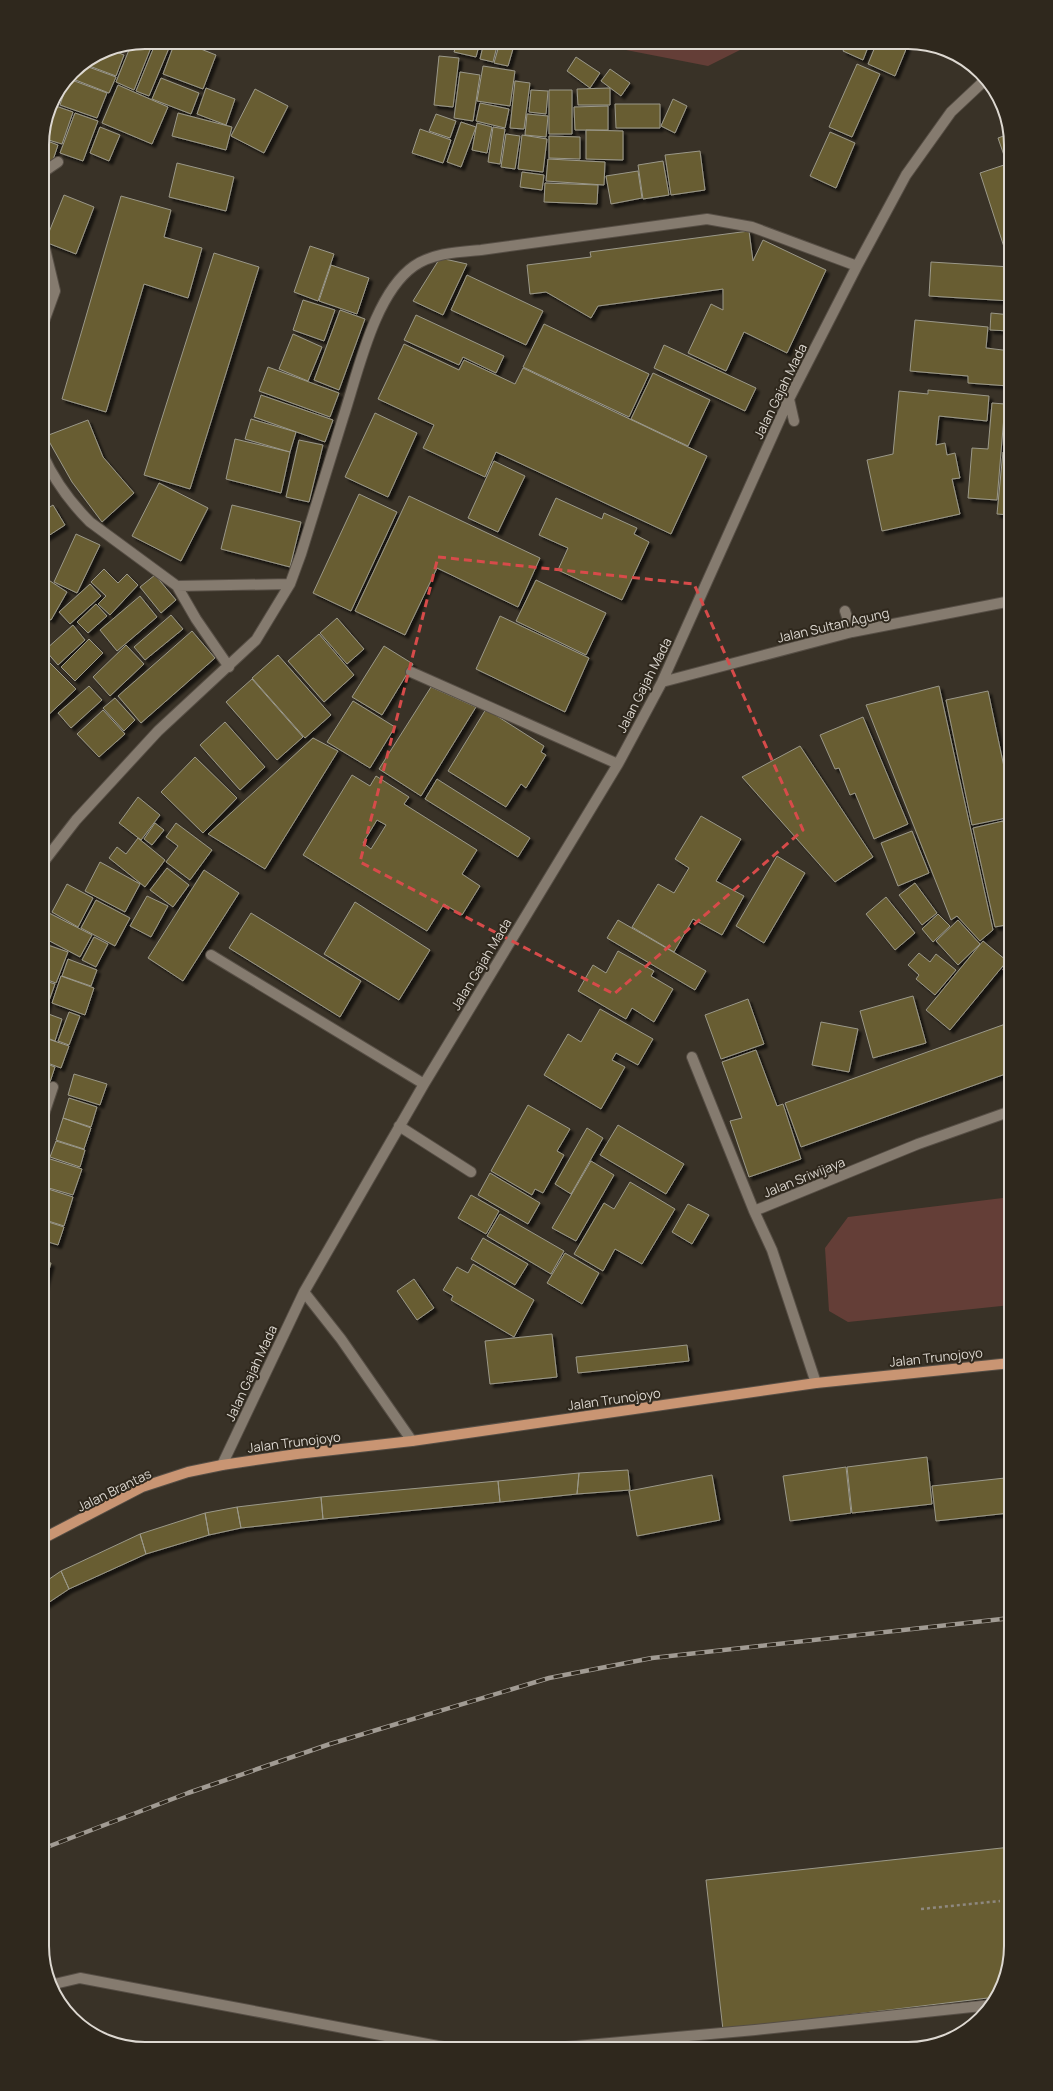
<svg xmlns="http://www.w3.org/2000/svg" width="1053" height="2091" viewBox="0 0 1053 2091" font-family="Manrope,sans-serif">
  <defs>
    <filter id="shadow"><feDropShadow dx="3.5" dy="3.5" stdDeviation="1" flood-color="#0009"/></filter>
  </defs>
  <rect width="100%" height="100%" fill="#393227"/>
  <path fill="#643e37" d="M585 42H756L708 66Z
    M1011 1197V1305L848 1322 829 1311 825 1248 848 1217Z"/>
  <path fill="#675d31" stroke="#9b9889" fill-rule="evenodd" filter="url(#shadow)" d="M144 42 152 45 134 90 116 82 131 45Z
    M156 42 169 48 149 96 136 91Z
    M175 42H183L216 55 203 89 163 74Z
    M457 42H480L476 57 454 52Z
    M484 42H498L493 62 480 59Z
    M500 42H515L508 66 494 63Z
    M847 42H870L863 60 843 51Z
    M877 42H909L895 76 868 64Z
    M109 49 124 55 116 76 84 64Z
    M439 56 459 58 453 107 434 105Z
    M576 57 600 73 590 88 567 71Z
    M857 64 880 74 852 137 829 127Z
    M83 65 116 77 109 93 73 79 76 69Z
    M483 66 515 71 510 106 477 101Z
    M610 69 630 83 621 96 601 81Z
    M460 72 480 75 473 121 454 118Z
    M161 78 199 93 191 114 152 99Z
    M69 79 107 93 97 118 60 105Z
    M515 81 530 83 524 129 510 128Z
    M118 85 168 107 152 144 102 123Z
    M206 88 235 99 226 125 197 114Z
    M610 88V105H578L577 89Z
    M255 89 288 106 264 153 231 136Z
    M531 90 548 91 546 114 529 112Z
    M549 90H572V134H549Z
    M673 99 687 106 675 133 661 126Z
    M480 103 509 109 505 128 476 121Z
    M50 104 73 112 62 144 42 138Z
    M615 104H660V128H616Z
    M608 106V130H575L574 107Z
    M75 113 98 121 83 161 60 153Z
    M178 113 232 127 226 150 172 136Z
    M436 114 456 121 450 138 429 131Z
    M527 114 548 116 546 137 525 135Z
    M461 122 476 127 461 167 447 162Z
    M477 123 492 127 487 153 472 150Z
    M100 127 120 135 109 161 90 153Z
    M493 127 505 129 500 164 488 162Z
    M420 129 451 140 443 163 412 153Z
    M586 130 623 131V160L586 159Z
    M830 132 855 143 836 188 810 176Z
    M506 134 520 136 515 169 501 167Z
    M1009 134 1011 144V245L1004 247 980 173 1007 164 998 138Z
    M522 135 547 139 543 172 518 169Z
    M549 136 580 137V159L549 158Z
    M42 139 58 145 51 166 42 163Z
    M700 151 705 190 671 195 665 155Z
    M548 159 605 162 604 185 546 181Z
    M663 161 669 195 643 199 638 165Z
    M177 163 234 177 226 211 169 197Z
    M638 171 642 198 611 204 606 176Z
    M522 172 544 175 542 190 520 187Z
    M545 183 598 185 597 204 544 202Z
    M64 195 94 207 76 254 45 242Z
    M121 196 171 210 164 237 202 248 188 298 144 284 106 412 62 399Z
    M749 231 753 261 763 240 826 270 787 353 744 332 726 371 688 353 711 304 723 310V289L598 306 591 318 546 292 530 294 527 265 591 257 590 252Z
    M310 246 334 254 318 301 294 292Z
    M214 253 259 267 190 489 144 475Z
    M440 258 467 264 443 315 413 301Z
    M931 262 1011 267V301L929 296Z
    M331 265 369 278 357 314 319 301Z
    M42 270H46V284H42Z
    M467 275 543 311 526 345 451 310Z
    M303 300 335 310 324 341 293 330Z
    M340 310 365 319 339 390 314 380Z
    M991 313 1011 315V331L990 330Z
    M416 315 504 356 496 373 463 357 459 365 404 340Z
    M915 320 988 327 986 348 1011 351 1009 386 968 383V376L910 371Z
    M544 324 649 374 629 417 523 367Z
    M293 334 322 347 308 381 279 369Z
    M404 344 459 370 464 360 515 384 523 368 707 456 671 534 496 452 485 477 423 448 434 425 378 399Z
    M664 345 756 388 745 411 654 368Z
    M268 367 339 393 330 417 259 391Z
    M653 373 710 400 688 446 631 419Z
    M928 390 989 396 987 421 939 416 936 445 945 443 947 455 955 453 960 478 952 479 960 514 882 531 867 460 893 454 899 391 928 394Z
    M261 395 333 420 325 442 254 417Z
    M992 403 1005 404 997 500 968 498 972 448 988 449Z
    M375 413 417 433 388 497 345 477Z
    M251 419 296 432 290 452 245 439Z
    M88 420 103 457 134 493 102 522 72 482 46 436Z
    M235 439 290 452 281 493 226 479Z
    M299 440 323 445 309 502 286 497Z
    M1003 452 1011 453V515L997 514Z
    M494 461 525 476 498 532 468 518Z
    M159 483 208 508 181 561 132 536Z
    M359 494 397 512 351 611 313 593Z
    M409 496 540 558 518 607 437 568 405 635 355 611Z
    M556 498 602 519 604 513 637 528 634 534 649 542 622 600 558 570 568 548 539 535Z
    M53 505 65 525 42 540V512Z
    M232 505 301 522 290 567 221 549Z
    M76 534 100 545 77 593 54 582Z
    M104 569 118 583 127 574 138 585 110 615 98 604 106 596 91 582Z
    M155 575 176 600 161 613 140 587Z
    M47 579 67 592 51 620 42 615V588Z
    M536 580 606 613 586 655 516 621Z
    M90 584 101 596 70 624 59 612Z
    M140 596 157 617 117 651 100 630Z
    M96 604 107 616 88 633 77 622Z
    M171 615 183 629 145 660 134 647Z
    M500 616 589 658 565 712 476 669Z
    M337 618 364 649 347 664 320 633Z
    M73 625 85 640 58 665 45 650Z
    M192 631 215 658 141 723 118 696Z
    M319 634 354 675 324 702 288 661Z
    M89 639 103 653 75 681 61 667Z
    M126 645 144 664 110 696 93 677Z
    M384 646 413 664 382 715 352 697Z
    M42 655 76 689 42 721Z
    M278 655 331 715 305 738 252 678Z
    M252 679 303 737 277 760 226 702Z
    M89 686 102 700 71 728 58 713Z
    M939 686 993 930 980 941 957 916 951 920 866 705Z
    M431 687 476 707 421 796 379 769Z
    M988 691 1011 800V817L972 825 946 700Z
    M115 698 135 720 124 731 103 708Z
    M353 701 395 727 370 768 327 742Z
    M486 709 544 746 541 752 546 755 526 788 521 784 506 807 448 771Z
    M103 710 125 734 99 757 77 734Z
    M863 717 908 824 874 839 855 793 850 795 839 768 835 769 820 735Z
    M225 722 265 767 240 790 200 745Z
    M313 738 338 751 265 869 208 834Z
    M800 746 873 857 835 882 742 777Z
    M195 757 237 798 203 833 161 792Z
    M352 775 370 786 376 776 409 797 404 804 477 850 462 874 480 886 462 915 444 904 427 931 303 855ZM377 820 386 825 371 849 363 843Z
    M437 779 530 838 518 857 425 799Z
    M138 797 160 815 141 840 119 823Z
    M701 816 741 839 716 881 744 896 722 935 693 919 674 952 632 927 658 884 674 893 689 868 675 859Z
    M1003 821 1011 856V924L995 927 973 828Z
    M1011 821V847L1005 822Z
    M155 823 164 830 152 845 144 839Z
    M176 823 212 850 190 880 166 862 178 846 166 837Z
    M912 831 929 873 898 886 881 843Z
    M138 838 165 860 145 887 109 858 117 847 126 854Z
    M777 856 805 873 764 943 736 926Z
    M100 862 140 884 125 912 85 891Z
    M167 868 189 885 173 907 150 890Z
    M204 870 239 893 183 981 148 958Z
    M915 883 937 913 922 925 899 895Z
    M67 884 93 898 78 927 52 912Z
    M147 896 168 906 151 937 130 926Z
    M886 897 915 933 895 950 866 914Z
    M96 900 130 918 115 946 81 928Z
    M355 902 430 950 399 1000 324 954Z
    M49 913 92 935 80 957 42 937V926Z
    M251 913 361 981 340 1017 229 948Z
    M938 914 950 926 933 942 922 929Z
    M618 920 706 971 695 990 607 938Z
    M958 920 980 944 958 965 936 941Z
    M94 937 108 944 96 967 82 960Z
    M983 941 1007 961 950 1030 926 1010Z
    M42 943 68 952 56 983 42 978Z
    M618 951 654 971 651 976 673 989 654 1022 632 1008 626 1019 578 991 593 965 606 973Z
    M919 953 930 962 936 954 956 970 935 995 916 979 919 975 908 965Z
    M68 959 97 970 91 986 62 976Z
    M1011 966V994L1003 969Z
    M61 976 94 988 85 1015 52 1003Z
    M42 980 55 984 45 1012 42 1011Z
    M913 996 926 1043 873 1058 860 1011Z
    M748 999 764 1044 721 1059 705 1015Z
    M600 1009 653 1039 638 1065 616 1053 612 1060 625 1067 601 1109 544 1075 568 1034 581 1042Z
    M43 1012 62 1019 55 1041 42 1036Z
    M69 1012 80 1016 69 1045 58 1041Z
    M821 1022 858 1029 849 1072 812 1065Z
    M1011 1022V1072L801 1147 785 1103Z
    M42 1037 69 1046 61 1068 42 1061Z
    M756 1050 777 1106 783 1104 801 1159 749 1177 730 1121 742 1118 722 1062Z
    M42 1062 55 1067 49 1085 42 1082Z
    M74 1074 107 1084 100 1105 68 1095Z
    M42 1085 49 1087 42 1105Z
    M69 1098 97 1107 91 1127 63 1118Z
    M528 1105 570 1129 557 1151 564 1155 543 1193 535 1189 532 1195 491 1171Z
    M63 1118 91 1128 84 1149 56 1140Z
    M618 1125 684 1164 666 1194 600 1155Z
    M587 1128 603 1138 571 1194 555 1184Z
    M56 1141 85 1150 80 1167 50 1157Z
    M47 1158 82 1169 73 1195 42 1186V1175Z
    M591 1161 614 1175 576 1241 552 1228Z
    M490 1173 540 1203 528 1224 478 1195Z
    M630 1182 675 1209 642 1264 615 1249 603 1271 574 1254 604 1203 614 1209Z
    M42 1187 73 1197 64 1226 42 1219Z
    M471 1195 499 1211 486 1234 458 1218Z
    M688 1204 709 1215 692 1244 672 1232Z
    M500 1214 564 1251 551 1274 487 1236Z
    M42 1220 64 1227 58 1245 42 1240Z
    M483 1238 528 1264 515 1285 471 1259Z
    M565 1253 599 1273 582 1304 547 1283Z
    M42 1261 51 1263 42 1294Z
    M473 1264 534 1300 514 1337 451 1300 453 1296 443 1290 457 1267 468 1273Z
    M414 1279 434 1308 417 1320 397 1291Z
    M552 1334 557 1377 490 1384 485 1341Z
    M687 1345 689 1361 578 1373 576 1357Z
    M927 1457 932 1504 852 1513 847 1467Z
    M846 1467 851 1513 790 1521 783 1476Z
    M628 1470 630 1490 577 1494 579 1473Z
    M579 1473 577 1494 500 1502 498 1481Z
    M712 1475 720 1520 637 1536 629 1491Z
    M1011 1477V1512H1010L1006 1478Z
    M1005 1478 1009 1513 936 1521 932 1486Z
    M498 1481 500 1502 323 1519 321 1497Z
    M321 1497 323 1519 241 1528 237 1507Z
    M237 1507 241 1528 209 1535 205 1513Z
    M205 1513 209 1535 146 1554 140 1534Z
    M140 1534 146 1554 69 1589 61 1571Z
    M61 1571 69 1589 42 1607V1584Z
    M1011 1847V1947L996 1997 723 2030 706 1880Z"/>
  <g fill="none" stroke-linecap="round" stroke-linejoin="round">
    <defs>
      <path id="minor" d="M42 173 58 162
        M42 327 55 291 42 236
        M789 399 794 421
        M42 453C53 478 71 503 90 522L177 586 196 619 229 667
        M177 586 290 584
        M845 611 852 632
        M411 672 618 764
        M662 682 852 632 1011 601
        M42 864 76 820 158 731 256 640 290 584 301 554C315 508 329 463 343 418 358 373 374 294 414 266 433 253 458 252 481 250L707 219 752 227 857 266
        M211 955 424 1084
        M692 1057 754 1211
        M42 1120 53 1087
        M399 1126 471 1172
        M304 1292 341 1339 412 1441
        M816 1383 772 1250 754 1211 918 1144 1011 1111
        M222 1465 304 1292 424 1084 618 764 662 682 789 399 857 266 906 175 951 112 984 81
        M50 1985 80 1978 454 2049
        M543 2049 755 2030 991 2005"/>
      <path id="major" d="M42 1539 142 1487 188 1472 222 1465 297 1454 412 1441 816 1383 1011 1363"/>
    </defs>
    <use href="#minor" stroke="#564e45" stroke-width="12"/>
    <use href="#major" stroke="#564e45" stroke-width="12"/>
    <path stroke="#8e887f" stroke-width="2.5" stroke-dasharray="3 3" stroke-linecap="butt" d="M921 1909 1000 1901"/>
    <use href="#minor" stroke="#857b6f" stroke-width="10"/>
    <use href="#major" stroke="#c99573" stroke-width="10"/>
    <defs>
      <path id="rail" d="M42 1849 188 1793 330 1744 549 1678 652 1658 1011 1618"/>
    </defs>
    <use href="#rail" stroke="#a19b93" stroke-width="4.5"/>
    <use href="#rail" stroke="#2f281d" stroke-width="3" stroke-dasharray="9" stroke-linecap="butt"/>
  </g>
  <path fill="none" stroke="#d74b4a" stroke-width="3" stroke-dasharray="8 5" stroke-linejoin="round" d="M438 557 694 584 803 830 614 994 360 862Z"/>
  <g text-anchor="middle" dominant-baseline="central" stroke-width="4" stroke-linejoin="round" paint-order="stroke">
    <g font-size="13" fill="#ddd8d1" stroke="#2f281d">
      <text transform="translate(780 391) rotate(-64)">Jalan Gajah Mada</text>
      <text transform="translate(833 625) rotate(-13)">Jalan Sultan Agung</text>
      <text transform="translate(644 685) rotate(-63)">Jalan Gajah Mada</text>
      <text transform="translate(481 964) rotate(-59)">Jalan Gajah Mada</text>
      <text transform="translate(804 1177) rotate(-22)">Jalan Sriwijaya</text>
      <text transform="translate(936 1357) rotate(-6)">Jalan Trunojoyo</text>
      <text transform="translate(251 1373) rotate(-65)">Jalan Gajah Mada</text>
      <text transform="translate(614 1399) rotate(-8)">Jalan Trunojoyo</text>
      <text transform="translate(294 1442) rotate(-7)">Jalan Trunojoyo</text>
      <text transform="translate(114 1490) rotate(-26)">Jalan Brantas</text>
    </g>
  </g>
  <path d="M0 0H1053V2091H0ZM145 49H908A96 96 0 0 1 1004 145V1946A96 96 0 0 1 908 2042H145A96 96 0 0 1 49 1946V145A96 96 0 0 1 145 49Z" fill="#2f281d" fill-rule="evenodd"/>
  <path fill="none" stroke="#ddd8d1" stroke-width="2" d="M145 49H908A96 96 0 0 1 1004 145V1946A96 96 0 0 1 908 2042H145A96 96 0 0 1 49 1946V145A96 96 0 0 1 145 49Z"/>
</svg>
